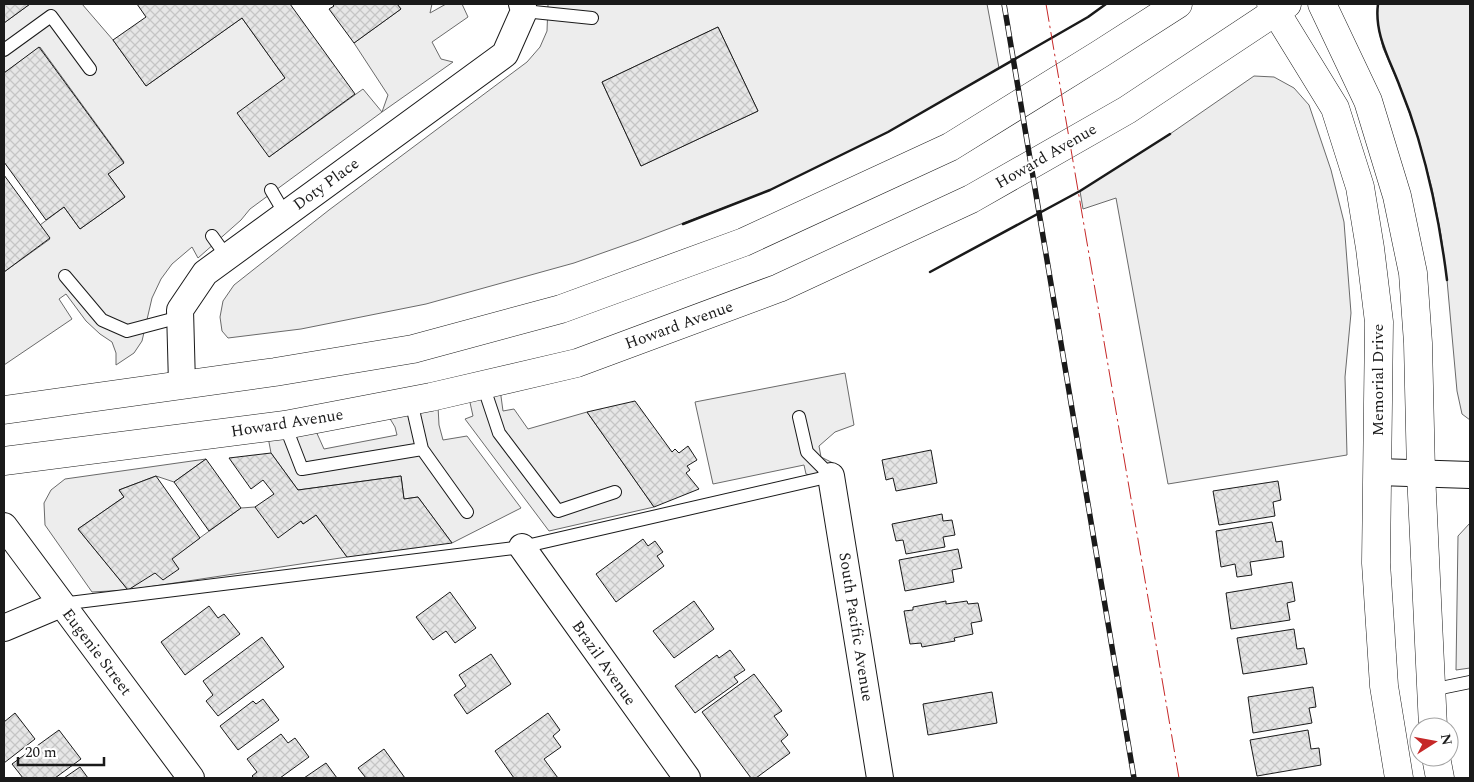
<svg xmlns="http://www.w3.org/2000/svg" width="1474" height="782" viewBox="0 0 1474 782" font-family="Spectral,serif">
  <defs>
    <pattern id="building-cross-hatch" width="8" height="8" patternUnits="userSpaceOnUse" patternTransform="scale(1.25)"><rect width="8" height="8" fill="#e6e6e6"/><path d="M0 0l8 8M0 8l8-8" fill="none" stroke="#c5c5c5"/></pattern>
  </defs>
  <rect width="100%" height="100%" fill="#fff"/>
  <path fill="#ededed" stroke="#6a6a6a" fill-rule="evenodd" d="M30 4H82L113 40 146 86 242 18 285 78 269 157 363 89 382 112 388 95 354 43 401 9 397 4H432L430 13 446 4H462L468 17 432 42 441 59 453 62 382 112 250 209 241 220 198 258 192 247 172 264 161 279 152 298 142 341 134 353 116 365V353L112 342 100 334 86 321 66 294 59 299 72 319 4 365V272L50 239 40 225 64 207 80 229 125 197 108 174 124 162 40 47 4 73V23Z
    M548 4H987L999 68 888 132 770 190 639 240 574 263 426 304 301 329 228 338 222 331 220 317 223 301 234 285 329 210 527 62 540 47 547 31ZM718 27 758 111 641 166 602 82Z
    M1378 4H1470V420L1462 414 1457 391 1447 280 1441 235 1432 188 1418 137 1400 87 1383 48 1379 31 1377 11Z
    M1254 76 1274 77 1294 88 1309 105 1331 170 1344 222 1351 313 1345 377 1347 455 1168 484 1116 198 1083 209 1080 191 1170 134Z
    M845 373 854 425 835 432 819 446 821 457 837 465 820 478 806 474 804 465 713 484 695 402Z
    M500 389 503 411 514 409 528 429 587 412 654 507 549 531 465 419 473 416 469 398Z
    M438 406 439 425 443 440 467 436 521 508 452 543 418 497 404 499 401 476 298 490 271 453 268 437 315 429 324 449 397 435 395 427 389 417Z
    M206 459 174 482 156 476 119 490 124 497 78 529 128 590 241 508 255 507 301 521 303 524 316 515 347 557 128 590 92 592 45 525 44 503 51 490 65 479Z
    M1470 523V668L1456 670 1458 536Z"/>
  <path fill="url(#building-cross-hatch)" stroke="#1a1a1a" d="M4 4H30L4 23Z
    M137 4H290L355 94 269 157 237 113 285 78 242 18 146 86 113 40 146 17Z
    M332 4H397L401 9 354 43 329 9 334 6Z
    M718 27 758 111 641 166 602 82Z
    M39 47 124 163 108 174 125 197 80 229 64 207 46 220 4 162V73Z
    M4 175 50 238 4 272Z
    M635 401 672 452 675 449 679 453 688 446 697 460 687 466 690 470 686 473 699 489 654 507 587 412Z
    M931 450 937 483 896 491 893 478 886 480 882 460Z
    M271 453 298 490 401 476 404 499 418 497 452 543 347 557 316 515 303 524 301 521 278 538 255 507 274 494 263 480 251 489 229 458Z
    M206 459 241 508 209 531 174 482Z
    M156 476 200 538 172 559 179 569 163 580 155 573 128 590 78 529 124 497 119 490Z
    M1278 481 1281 500 1273 502 1275 516 1219 525 1213 491Z
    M942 514 943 521 952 520 955 535 943 537 945 547 906 554 903 540 896 541 892 524Z
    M1272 522 1276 542 1282 541 1284 557 1250 562 1252 575 1237 577 1235 564 1221 567 1216 531Z
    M643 539 648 546 655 541 663 552 657 556 664 566 616 602 596 574Z
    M958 549 962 568 952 570 954 582 905 591 899 560Z
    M1292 582 1295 601 1287 603 1290 620 1231 629 1226 593Z
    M450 592 476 628 455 643 446 631 433 640 416 617Z
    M694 601 714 629 674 658 653 631Z
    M946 601V604L967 601 968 604 978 603 982 621 971 623 973 634 954 638 955 641 922 647 921 643 910 644 904 611 913 610V607Z
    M209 606 218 618 224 614 240 634 185 675 161 642Z
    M1294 629 1297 649 1304 648 1307 664 1243 674 1237 638Z
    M262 637 284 667 218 716 206 701 213 695 203 681Z
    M730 650 745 670 734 677 738 682 695 713 675 686 717 655 719 658Z
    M491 654 511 684 467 714 454 695 466 686 459 675Z
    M754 674 782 711 774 716 788 735 781 741 790 753 756 778H751L702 712Z
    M1313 687 1316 707 1309 708 1312 723 1253 733 1248 697Z
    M992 692 997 723 928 735 923 704Z
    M263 699 279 720 238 750 220 726 253 701 256 704Z
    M15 713 35 739 4 763V722Z
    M548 713 560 730 553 736 561 747 544 759 558 778H514L495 751Z
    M59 730 81 759 55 778H23L12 764Z
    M1308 730 1311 749 1319 748 1321 765 1257 776 1250 740Z
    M281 734 288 743 295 738 309 757 280 778H254L252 776 257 772 247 759Z
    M384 749 405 778H366L358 768Z
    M326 763 337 778H304Z
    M80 767 88 778H64Z"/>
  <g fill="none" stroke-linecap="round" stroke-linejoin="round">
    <defs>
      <path id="service" d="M524 11 592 18
        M4 50 51 16 90 69
        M271 190 285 214
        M212 236 227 257
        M65 276 102 320 127 331 180 317
        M483 385 499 433 558 511 615 492
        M411 401 422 449 467 512
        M799 417 807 452 831 476
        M285 425 302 469 422 449
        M61 604 522 547 831 476
        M1431 690 1470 682"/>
      <path id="minor" d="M182 384 180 310 205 273 505 54 524 11 522 4
        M1378 472 1470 475
        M831 476 880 778
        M4 526 191 778
        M522 547 687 778
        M4 628 61 604"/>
      <path id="secondary" d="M1271 4 1335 108 1360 187 1370 248 1379 322 1376 563 1384 686 1399 778
        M1322 4 1368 101 1397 196 1413 273 1418 343 1421 473 1433 727
        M4 410 275 372 413 349 561 309 744 242 950 147 1100 54 1178 4
        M4 461 285 425 431 397 577 363 779 288 971 199 1127 110 1287 4
        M1436 757 1440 778"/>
    </defs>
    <use href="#service" stroke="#1a1a1a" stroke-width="14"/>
    <use href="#minor" stroke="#1a1a1a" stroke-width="28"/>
    <use href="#secondary" stroke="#1a1a1a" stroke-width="29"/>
    <use href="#service" stroke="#fff" stroke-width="12"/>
    <use href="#minor" stroke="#fff" stroke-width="26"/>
    <use href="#secondary" stroke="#fff" stroke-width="28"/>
    <defs>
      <path id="rail" d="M1004 4 1134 778"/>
    </defs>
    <use href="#rail" stroke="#1a1a1a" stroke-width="5.5"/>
    <use href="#rail" stroke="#fff" stroke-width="4" stroke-dasharray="11" stroke-linecap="butt"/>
    <path stroke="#1a1a1a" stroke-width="2.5" d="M1378 4C1374 34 1390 60 1400 87 1407 104 1413 121 1418 138 1432 185 1441 232 1447 280
      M683 224 770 190 888 132 1088 17 1106 4
      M930 272 1080 191 1170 134"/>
    <path stroke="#c62828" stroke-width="1" stroke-dasharray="18 4 2.5 4" stroke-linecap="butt" d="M1046 4 1179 778"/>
  </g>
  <g text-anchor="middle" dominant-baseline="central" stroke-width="4" stroke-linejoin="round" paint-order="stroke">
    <g font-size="16" fill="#1a1a1a" stroke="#fff">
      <text transform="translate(1046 156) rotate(-30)">Howard Avenue</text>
      <text transform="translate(326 184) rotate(-36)">Doty Place</text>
      <text transform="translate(679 325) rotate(-20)">Howard Avenue</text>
      <text transform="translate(1378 380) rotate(-90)">Memorial Drive</text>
      <text transform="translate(287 423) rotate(-9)">Howard Avenue</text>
      <text transform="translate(856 627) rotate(81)">South Pacific Avenue</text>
      <text transform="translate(97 652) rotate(53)">Eugenie Street</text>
      <text transform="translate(604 663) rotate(55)">Brazil Avenue</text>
    </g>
  </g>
  <rect width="1474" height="782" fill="none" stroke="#1a1a1a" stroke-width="10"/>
  <g transform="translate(1434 742) rotate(79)"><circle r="24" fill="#ffffff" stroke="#a3a3a3"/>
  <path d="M0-4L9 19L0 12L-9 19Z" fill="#c62828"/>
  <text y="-8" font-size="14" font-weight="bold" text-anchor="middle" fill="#1a1a1a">N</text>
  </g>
  <path d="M18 757v8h86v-8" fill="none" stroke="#1a1a1a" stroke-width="2.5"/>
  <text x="25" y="757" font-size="15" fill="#1a1a1a" stroke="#ffffff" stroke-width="4" paint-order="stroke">20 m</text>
</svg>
